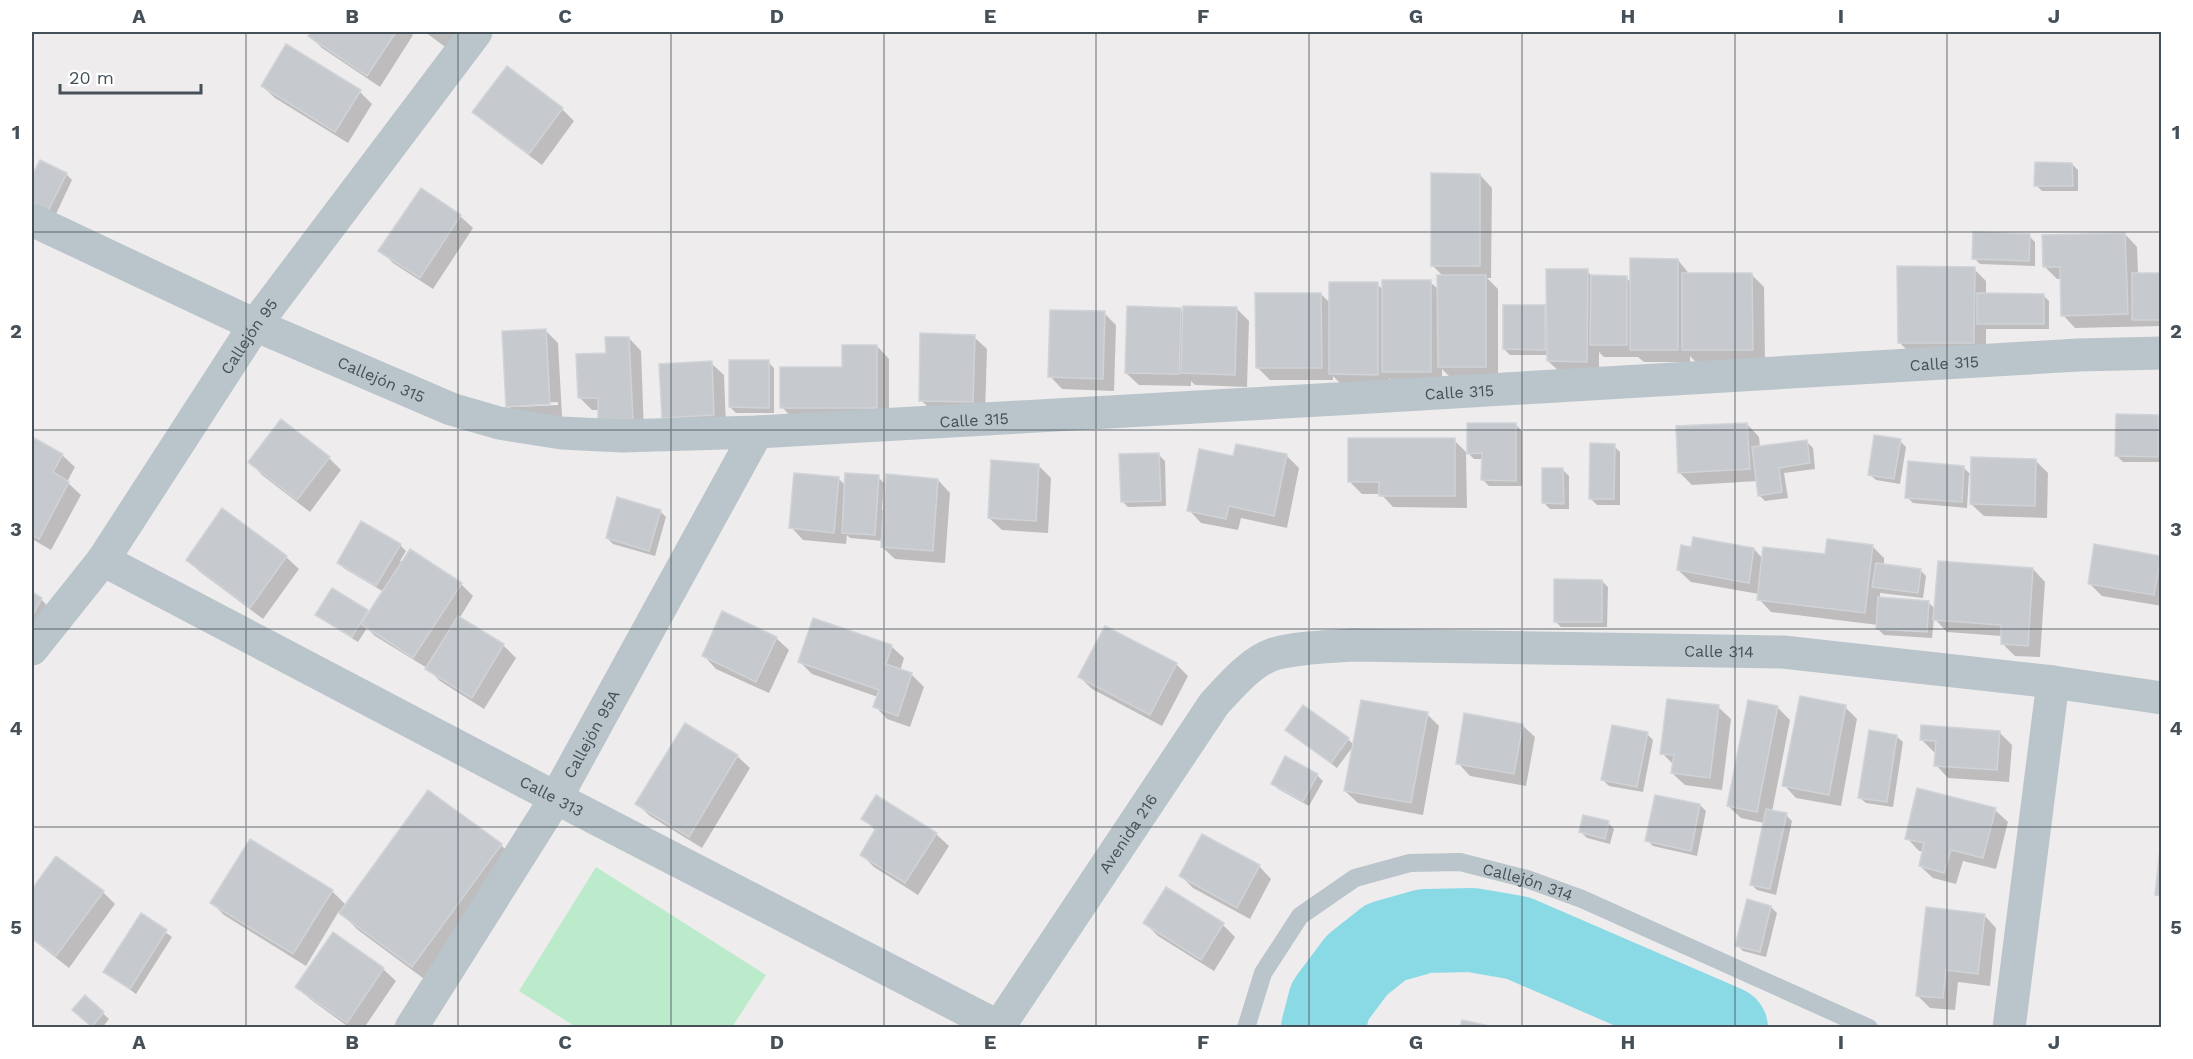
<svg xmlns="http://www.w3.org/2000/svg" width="2193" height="1059" viewBox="0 0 2193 1059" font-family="'Work Sans',sans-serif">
  <rect width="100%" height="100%" fill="#eeecec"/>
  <path fill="#bbebca" d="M596 867 766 975 732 1027H576L519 991Z"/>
  <path fill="#0003" fill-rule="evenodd" d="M313 32H409L413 35 380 87 322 48 310 36Z
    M425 32H462L448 49Z
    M262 86 360 92 372 104 348 143 275 98Z
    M562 109 574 121 542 165 487 124 474 112Z
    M40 162 66 174 72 180 55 216 32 204V179Z
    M2072 164 2078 170V191H2042L2036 185Z
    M1480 175 1492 188 1491 278H1487L1498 289V379H1452L1442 369V384H1396L1389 378V386H1343L1333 376V380H1270L1257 367 1321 294 1331 304 1377 284 1383 290 1430 282 1439 290 1443 276 1432 265Z
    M460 216 473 228 433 289 393 263 380 250Z
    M2125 234 2137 247 2138 274H2162V326L2075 328 2063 315 2062 279H2057L2045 267Z
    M2029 236 2035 242V266L1980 264 1974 258Z
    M1678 260 1690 275H1752L1764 287 1765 362H1696L1690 356V362H1644L1638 357H1604L1599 352V373H1561L1548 361V355H1510L1504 349 1545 307 1548 310 1587 271 1593 277H1626L1631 283Z
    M1974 269 1986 281V295H2043L2049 301V329H1986V355H1912L1899 342Z
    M1180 309 1184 313 1237 309 1249 321 1247 387 1195 385 1191 381V386L1139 385 1126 373Z
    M1104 313 1116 325 1114 391 1062 389 1050 376Z
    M545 330 558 343 562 416 520 418 508 406ZM558 402V405L518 407V404Z
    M974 337 987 349 985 414 933 412 921 400Z
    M629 338 641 351 644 433 599 410H592L579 397 608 354Z
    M877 346 889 359V420H794L782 407Z
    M768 362 774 368V413H736L730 407Z
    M711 363 724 375 726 427 676 429 663 417Z
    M2158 416 2162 420V462H2123L2117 456Z
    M1747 424 1759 437 1760 447 1807 442 1813 448 1815 469 1784 473 1788 498 1765 501 1759 495 1758 481 1692 485 1679 472Z
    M1516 425 1522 431V486H1489L1483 480V459H1474L1468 453Z
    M35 440 62 455 75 467 67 482 81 495 51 550 32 539V447Z
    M1454 440 1466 452 1467 508 1393 507 1381 494H1362L1350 482Z
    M1900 441 1906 447 1900 484 1876 480 1869 474Z
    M1614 446 1620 452V505H1597L1591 499Z
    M1159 455 1165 461 1166 506 1128 507 1122 501Z
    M1287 456 1299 468 1287 528 1241 518 1238 530 1201 523 1189 510 1235 458Z
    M329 458 341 470 310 512 262 475 250 462Z
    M2036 461 2048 473 2047 518 1984 516 1971 504Z
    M1038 465 1051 478 1048 533 1002 530 989 518Z
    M1963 467 1971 475H1969L1967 508 1913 503 1907 497Z
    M1563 470 1569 476V509H1550L1544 503Z
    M878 477 884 483 882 510H885L938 480 950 493 945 563 895 559 882 547 883 541 850 538 847 535 846 544 803 540 791 527 839 479 846 486Z
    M660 511 666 517 655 556 613 544 607 538Z
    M400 545 406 551 400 561 461 584 473 596 459 619 503 645 516 658 484 709 440 681 427 668 375 636 367 628 358 642 323 620 317 614 367 612 369 614 384 592 345 569 339 563Z
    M1872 546 1884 558V565L1920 570 1926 576 1923 598 1880 593V598L1928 602 1936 610 2033 569 2045 582 2040 657 2015 656 2002 643V636L1947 632 1934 618 1932 638 1884 635 1878 629V625L1771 612 1759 599V594L1691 582 1678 570 1754 549 1763 559 1826 556Z
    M286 557 299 569 263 619 200 572 187 560Z
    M2160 557 2162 606 2102 596 2090 584Z
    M1602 581 1608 587 1607 627H1561L1555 621Z
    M32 594 41 599 53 612 32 637Z
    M776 638 789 650 769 693 716 669 704 656Z
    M891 646 904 658 900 671 912 675 924 687 910 727 887 719 875 706 878 697 812 674 800 662Z
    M1176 664 1188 676 1162 726 1092 689 1080 677Z
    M1718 707 1731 719 1722 790 1685 785 1672 773 1674 765 1662 753Z
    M1845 707 1857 719 1841 806 1796 798 1784 785Z
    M1778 708 1790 720 1772 812 1786 815 1792 821 1776 895 1757 890 1751 884 1764 823 1741 818 1728 806Z
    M1427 714 1439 726 1423 815 1358 803 1345 791Z
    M686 725 737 756 750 768 702 848 650 816 637 804Z
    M1522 725 1535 737 1526 786 1470 776 1458 763Z
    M1287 730 1348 739 1354 745 1337 768Z
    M1999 732 2012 745 2009 782 1948 778 1936 765V752H1934L1921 739Z
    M1647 734 1653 740 1643 792 1609 786 1603 780Z
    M1896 736 1903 742 1893 807 1866 803 1859 797Z
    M1317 775 1323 781 1309 806 1278 789 1272 783Z
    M1700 805 1706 811 1697 856 1653 846 1647 840Z
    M1995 810 2008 822 1996 869 1963 861 1956 884 1933 878 1920 866 1924 852 1919 851 1907 838Z
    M863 818 936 834 949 846 918 895 874 867 862 855 876 831Z
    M1608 823 1614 829 1610 844 1587 838 1581 832Z
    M501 845 518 862 431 984 358 930 339 911 306 966 224 915 212 903 332 891 346 905Z
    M57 858 103 892 115 904 69 968 32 939V892Z
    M1259 866 1271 879 1250 919 1193 888 1181 876Z
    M1771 907 1777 913 1766 957 1743 951 1737 945Z
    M141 915 172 937 136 994 105 972Z
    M1984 915 1996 928 1990 986 1958 982 1955 1010 1930 1008 1917 995Z
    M1145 923 1223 925 1235 937 1214 971 1158 936Z
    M334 934 383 969 396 981 364 1028H350L310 999 297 987Z
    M85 997 109 1019 102 1028H94L80 1016Z"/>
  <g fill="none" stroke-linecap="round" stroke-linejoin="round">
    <path stroke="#8adae6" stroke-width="84" d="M1323 1028 1330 1001 1357 965 1386 942 1425 931 1472 930 1518 938 1726 1028"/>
  </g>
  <path fill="#c6c9ce" stroke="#d0d3d7" stroke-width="1.5" d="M311 32H396L367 76 308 36Z
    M286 44 361 90 335 132 261 86Z
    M507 66 563 108 529 154 472 112Z
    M40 160 67 173 48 211 32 202V176Z
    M2035 162 2072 163 2073 186H2034Z
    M1431 173 1480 174V266H1431Z
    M421 188 461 215 420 278 378 251Z
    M1973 232 2030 234 2029 261 1972 259Z
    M2125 233 2128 314 2061 316 2060 267H2043L2042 235Z
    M1630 258 1678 259V350H1630Z
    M1897 266 1975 267 1974 343H1898Z
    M1546 269H1588L1587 362 1547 361Z
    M1682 273H1752L1753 350H1682Z
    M2132 273H2162V320H2132Z
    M1437 275H1486V367H1438Z
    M1591 275 1627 276V345H1590Z
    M1382 280H1431V372H1382Z
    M1329 282H1378V375L1329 374Z
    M1255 293H1321L1322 368H1256Z
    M1977 293 2044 294V324H1977Z
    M1503 305H1545V350L1503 349Z
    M1127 306 1181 308 1179 374 1125 373Z
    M1183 306 1237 307 1235 375 1181 373Z
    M1050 310 1105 311 1103 379 1048 377Z
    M546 329 550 404 506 407 502 331Z
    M920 333 975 335 973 402 919 401Z
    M605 337H629L633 421 598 422V398H578L576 354 606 353Z
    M842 345H877V408H780V367H842Z
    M729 360H769V408L729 407Z
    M712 361 714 415 662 418 659 364Z
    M2116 414 2158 415V457L2115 456Z
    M281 419 330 457 297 500 248 462Z
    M1467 423H1516V481L1481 480 1482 453 1467 454Z
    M1747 423 1750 469 1678 473 1676 426Z
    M1874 435 1901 439 1894 479 1868 475Z
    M34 438 63 454 53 472 69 482 39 539 32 535V444Z
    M1348 438H1455V496H1379V482H1348Z
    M1807 440 1810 463 1779 468 1782 492 1758 496 1752 447Z
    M1590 443 1615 444 1614 499H1589Z
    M1236 444 1287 454 1274 516 1229 506 1226 519 1187 511 1199 449 1233 456Z
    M1159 453 1161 501 1121 502 1119 454Z
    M1971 457 2036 459 2035 506 1970 504Z
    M991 460 1039 464 1036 521 988 518Z
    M1908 461 1964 466 1962 502 1905 498Z
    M1542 468H1563L1564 504 1542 503Z
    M794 473 839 477 834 533 789 528Z
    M845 473 879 475 875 535 842 533Z
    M886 474 938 479 933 551 881 547Z
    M617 497 661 510 649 551 606 538Z
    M222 508 287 556 250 608 186 560Z
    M361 521 401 544 376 586 337 563Z
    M1693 537 1754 548 1749 583 1677 570 1681 545 1691 547Z
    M1827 539 1873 545 1865 613 1757 600 1763 547 1825 554Z
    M2094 544 2161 556 2154 595 2088 584Z
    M410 549 462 583 413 658 361 624Z
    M1938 561 2033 568 2028 646 2001 644V625L1933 620Z
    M1876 563 1921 569 1918 593 1872 587Z
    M1554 579 1602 580V622H1554Z
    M332 588 368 610 352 637 315 615Z
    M32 592 42 598 32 616Z
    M1878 597 1929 601 1927 632 1876 629Z
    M722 611 777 637 756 682 702 656Z
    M458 616 504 644 472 698 425 669Z
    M813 618 892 645 886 664 912 673 898 716 873 707 879 690 798 662Z
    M1105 626 1177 663 1150 715 1078 677Z
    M1800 696 1846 705 1829 795 1782 786Z
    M1667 699 1719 705 1710 778 1671 773 1674 755 1660 754Z
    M1361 700 1428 712 1411 803 1344 791Z
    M1748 700 1778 706 1757 812 1727 806Z
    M1303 705 1349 738 1331 763 1285 730Z
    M1464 713 1523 724 1514 774 1456 764Z
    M685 723 738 755 689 837 635 804Z
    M1612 725 1648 732 1637 787 1601 780Z
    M1921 725 2000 731 1997 770 1934 766 1936 741 1920 740Z
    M1869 730 1897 735 1887 802 1858 798Z
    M1285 756 1318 774 1303 801 1271 784Z
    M1917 788 1996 808 1983 858 1951 850 1944 873 1919 866 1924 843 1905 839Z
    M428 790 502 844 412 967 339 913Z
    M876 795 937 833 905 883 860 855 876 828 861 819Z
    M1655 795 1700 804 1691 851 1645 841Z
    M1766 809 1787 813 1770 889 1750 885Z
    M1583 815 1609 821 1605 839 1579 832Z
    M1202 834 1260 865 1237 908 1179 876Z
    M250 839 333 890 293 954 210 903Z
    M2161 840H2162V896L2155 895Z
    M56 856 104 891 56 956 32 938V889Z
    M1166 887 1224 923 1201 960 1143 923Z
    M1747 899 1771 906 1760 952 1735 946Z
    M1926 907 1985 914 1978 974 1946 970 1943 998 1916 996Z
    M141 913 167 930 130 989 103 972Z
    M333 932 384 968 347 1023 295 987Z
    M85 995 104 1012 92 1027 72 1010Z
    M1462 1020 1494 1027V1028H1460Z"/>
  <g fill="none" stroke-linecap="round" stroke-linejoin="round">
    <path stroke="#bac4cb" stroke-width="18" id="s1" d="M1246 1028 1263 973 1300 916 1355 878 1410 863 1460 862 1527 879 1582 899 1869 1028"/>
    <g stroke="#bac4cb" stroke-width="33">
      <path id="s2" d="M32 220 255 325 451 409 499 423 562 433 622 436 757 432 1337 399 2078 355 2162 353"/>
      <path id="s3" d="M103 560 556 798 1001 1028"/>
      <path id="s4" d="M32 649 103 560 255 325 476 32"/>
      <path id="s5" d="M411 1028 556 798 757 432"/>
      <path id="s6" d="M998 1028 1214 704C1230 687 1250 662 1274 654 1299 647 1327 647 1353 645L1783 652 2053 682 2162 698"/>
      <path d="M2009 1028 2053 682"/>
    </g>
  </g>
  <path fill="none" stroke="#455058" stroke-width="1.5" stroke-opacity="0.55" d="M246 32V1028M458 32V1028M671 32V1028M884 32V1028M1096 32V1028M1309 32V1028M1522 32V1028M1735 32V1028M1947 32V1028M32 232H2162M32 430H2162M32 629H2162M32 827H2162"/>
  <g text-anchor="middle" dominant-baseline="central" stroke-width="5" stroke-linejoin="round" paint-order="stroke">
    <g font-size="16" fill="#455058" stroke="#fff">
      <text stroke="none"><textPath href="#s4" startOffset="381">Callejón 95</textPath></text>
      <text stroke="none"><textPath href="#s2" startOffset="1958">Calle 315</textPath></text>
      <text stroke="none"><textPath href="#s2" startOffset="384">Callejón 315</textPath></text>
      <text stroke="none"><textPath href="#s2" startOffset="1472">Calle 315</textPath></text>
      <text stroke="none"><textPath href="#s2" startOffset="986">Calle 315</textPath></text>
      <text stroke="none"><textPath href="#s6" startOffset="914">Calle 314</textPath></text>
      <text stroke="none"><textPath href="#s5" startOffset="345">Callejón 95A</textPath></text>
      <text stroke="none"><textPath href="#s3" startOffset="507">Calle 313</textPath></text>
      <text stroke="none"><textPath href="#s6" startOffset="234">Avenida 216</textPath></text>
      <text stroke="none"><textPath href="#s1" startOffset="370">Callejón 314</textPath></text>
    </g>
  </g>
  <rect width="2193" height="1059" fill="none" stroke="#ffffff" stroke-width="66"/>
  <path d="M60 84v9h141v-9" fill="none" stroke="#455058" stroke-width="3"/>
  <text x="69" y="84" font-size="18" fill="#455058" stroke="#ffffff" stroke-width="4.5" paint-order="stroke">20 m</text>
  <rect x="33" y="33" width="2127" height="993" fill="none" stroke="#455058" stroke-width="2"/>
  <g font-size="20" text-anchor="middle" font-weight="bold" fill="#455058">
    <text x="139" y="23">A</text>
    <text x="352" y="23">B</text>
    <text x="565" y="23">C</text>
    <text x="777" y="23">D</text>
    <text x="990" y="23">E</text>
    <text x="1203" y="23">F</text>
    <text x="1416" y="23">G</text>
    <text x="1628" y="23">H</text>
    <text x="1841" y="23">I</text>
    <text x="2054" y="23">J</text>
    <text x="16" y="139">1</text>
    <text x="2176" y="139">1</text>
    <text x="16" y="338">2</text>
    <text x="2176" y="338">2</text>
    <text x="16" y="536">3</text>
    <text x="2176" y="536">3</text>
    <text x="16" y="735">4</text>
    <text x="2176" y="735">4</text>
    <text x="16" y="934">5</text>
    <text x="2176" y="934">5</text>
    <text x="139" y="1049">A</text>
    <text x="352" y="1049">B</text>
    <text x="565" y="1049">C</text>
    <text x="777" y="1049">D</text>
    <text x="990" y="1049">E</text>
    <text x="1203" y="1049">F</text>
    <text x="1416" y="1049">G</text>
    <text x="1628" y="1049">H</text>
    <text x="1841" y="1049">I</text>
    <text x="2054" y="1049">J</text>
  </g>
</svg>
